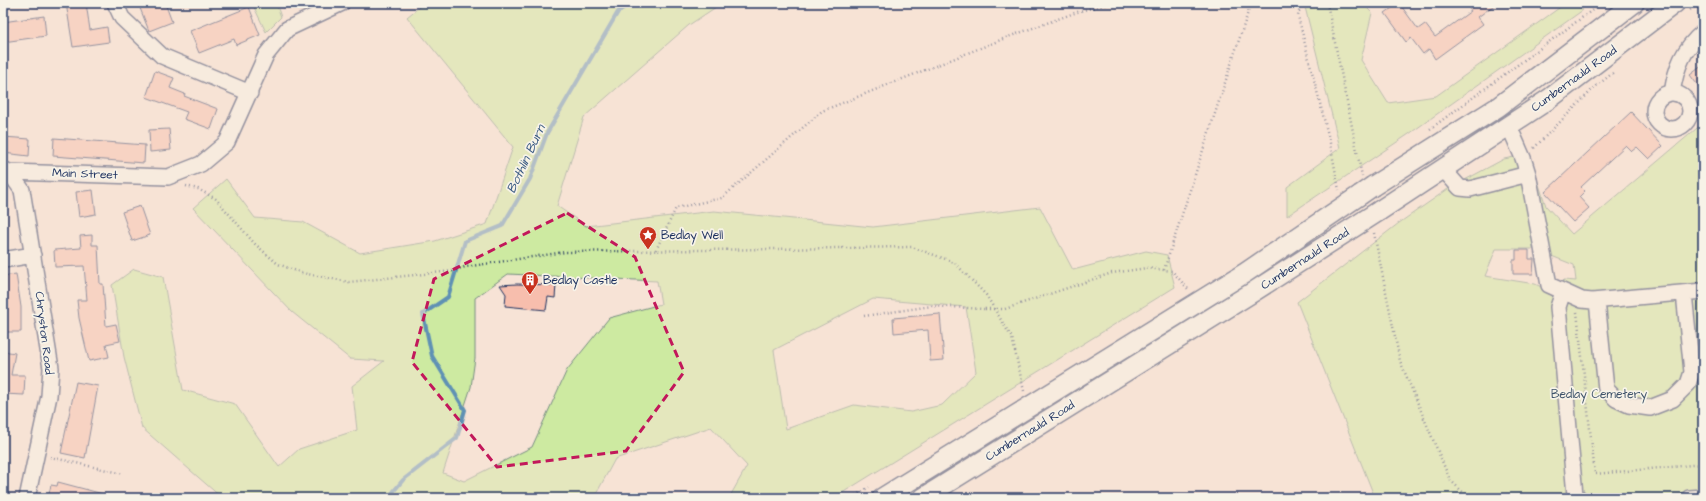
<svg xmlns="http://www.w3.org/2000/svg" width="1706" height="501" viewBox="0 0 1706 501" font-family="'Architects Daughter',sans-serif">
  <rect width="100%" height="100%" fill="#f7e3d6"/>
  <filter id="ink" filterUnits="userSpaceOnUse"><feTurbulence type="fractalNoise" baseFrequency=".025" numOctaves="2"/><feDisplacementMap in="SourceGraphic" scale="8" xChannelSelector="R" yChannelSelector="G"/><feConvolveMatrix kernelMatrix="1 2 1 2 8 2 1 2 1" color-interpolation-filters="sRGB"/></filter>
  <g filter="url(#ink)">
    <path fill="#cdeaa1" stroke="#748c80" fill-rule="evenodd" d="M252 3H276L281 17 266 32Z
      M424 3H722L689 25 584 117 557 206 586 226 714 211 873 227 1040 207 1073 270 1146 251 1167 255 1175 287 834 498H729L747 466 711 427 615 459 594 498H222L142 428 124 357 112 285 134 269 163 277 183 390 235 404 279 467 299 449 357 430 352 386 384 361 350 359 292 312 193 208 226 179 255 218 303 222 360 253 435 241 487 224 513 147 407 17ZM508 274 657 281 661 304 609 318 567 370 532 447 464 481 443 473 471 387 475 358V298ZM873 299 966 307 976 372 942 405 911 412 854 405 786 429 774 350Z
      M1304 3H1362L1372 13 1361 60 1388 103 1436 96 1566 3H1573L1583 10 1409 134 1287 216V187L1340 148Z
      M1703 123V498H1375L1297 302 1399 223 1448 189 1504 159 1529 154 1546 206 1572 234ZM1496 249H1534L1574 265 1576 281 1564 280 1552 292 1535 284 1485 276Z"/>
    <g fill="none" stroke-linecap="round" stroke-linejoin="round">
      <path stroke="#5f91b4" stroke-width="4" d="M388 498 403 480 457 438 465 410 432 356 423 314 448 297 465 241 502 226 530 179 547 133 618 12 630 3"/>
    </g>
    <path fill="#f7bead" stroke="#1b2f5e" d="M66 3H86L90 30 107 27 109 42 73 47Z
      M138 3H165L172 22 149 31Z
      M1399 3 1418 29 1425 24 1435 37 1471 11 1465 3H1497L1478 17 1483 24 1435 59 1429 49 1423 54 1411 38 1406 42 1385 13Z
      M249 7 260 35 236 45 234 39 199 53 190 31Z
      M44 16 46 36 3 42V22Z
      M1703 65V92L1690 75Z
      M155 71 174 78 170 88 185 94 184 96 218 109 211 129 184 119 187 112 146 97Z
      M1631 112 1663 146 1649 159 1637 147 1632 151 1626 145 1581 187 1585 191 1579 197 1589 208 1573 222 1545 192Z
      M169 129 171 150 150 152 149 130Z
      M4 137 30 139 29 156 3 153Z
      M54 138 145 145 144 163 53 156Z
      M93 190 96 214 79 217 76 192Z
      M140 206 150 235 132 241 122 212Z
      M92 235V245H98L100 284H103L106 326 116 324 120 341 106 344 109 357 89 361 79 318 77 300H87L84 266 55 267 54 250 81 248 80 236Z
      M1516 250H1529V259H1534L1533 274H1513V260H1516Z
      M16 274 21 307V332H6V303L3 304V276Z
      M517 284 556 285 555 298 548 297 546 310 505 306 506 294 500 285Z
      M940 314 944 360 930 361 928 330 894 333 893 318Z
      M3 351 15 353 11 375H25L24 395 3 394Z
      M76 382 98 386 85 458 61 453Z
      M58 482 103 494V498H48L51 485 57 486Z"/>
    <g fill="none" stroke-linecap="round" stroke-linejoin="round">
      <defs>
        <path id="minor" d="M115 3 122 18 162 56 250 93
          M1672 93C1676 67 1683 49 1703 32
          M1654 111a18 18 0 1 1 36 0a18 18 0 1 1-36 0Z
          M1509 126 1523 158 1528 174 1549 285 1582 300 1592 301 1703 291
          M3 169 9 172 168 177 201 164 227 142 266 55 287 29 342 3
          M1443 169 1460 188 1470 189 1528 174
          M9 172 22 190 51 368 49 396 27 498
          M3 260 33 255
          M1563 292 1558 307 1575 495 1579 498
          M1597 301 1606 389 1616 399 1629 405 1650 408 1673 399 1688 384 1692 372 1684 293
          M1689 498 1703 497"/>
        <path id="major" d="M1373 186 1498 107 1634 3
          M1379 211 1549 99 1675 3
          M882 498 1245 273 1360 195
          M923 498 1253 292 1365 220"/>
      </defs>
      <use href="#minor" stroke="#1b2f5e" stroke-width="18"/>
      <use href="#major" stroke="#1b2f5e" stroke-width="22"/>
      <path stroke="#1b2f5e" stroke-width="2.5" stroke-dasharray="1 3" stroke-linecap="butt" d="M1301 3 1298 16 1330 143 1339 190
        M1327 3 1362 176
        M1690 10 1699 3
        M1430 129 1602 3
        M1534 148 1595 87 1613 73
        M186 186 198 189 216 199 255 244 278 264 302 273 349 282 452 271 465 267 565 252 912 247 954 262 986 295 1012 338 1024 391
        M1374 233 1400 361 1450 480 1469 498
        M656 250 676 208 722 198 822 111 1008 37 1080 11 1111 3
        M1164 270 1251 3
        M1005 309 1112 273 1147 268 1172 271 1189 290
        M1577 312 1595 474 1703 464
        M864 316 932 306 985 309
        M50 457 124 474
        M852 498 869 487"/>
      <use href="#minor" stroke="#f7f3e8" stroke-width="15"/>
      <use href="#major" stroke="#f7f3e8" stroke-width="19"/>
      <defs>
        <path id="major-bridge" d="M1360 195 1373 186
          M1365 220 1379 211"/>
      </defs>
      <use href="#major-bridge" stroke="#1b2f5e" stroke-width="22" stroke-linecap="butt"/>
      <path stroke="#1b2f5e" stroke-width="2.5" stroke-dasharray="1 3" stroke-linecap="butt" d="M985 309H1005"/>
      <use href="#major-bridge" stroke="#f7f3e8" stroke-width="19"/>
    </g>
  </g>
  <path d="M0 0H1706V501H0ZM567 213 635 257 684 372 626 451 497 467 412 362 434 279Z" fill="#f7e3d6" fill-opacity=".55" fill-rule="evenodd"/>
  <path fill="none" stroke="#c2185b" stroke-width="3" stroke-dasharray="8 5" stroke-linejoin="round" d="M567 213 635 257 684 372 626 451 497 467 412 362 434 279Z"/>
  <defs>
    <symbol id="sight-pin" viewBox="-11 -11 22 30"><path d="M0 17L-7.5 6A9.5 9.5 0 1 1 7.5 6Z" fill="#c8321e" stroke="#f7f3e8"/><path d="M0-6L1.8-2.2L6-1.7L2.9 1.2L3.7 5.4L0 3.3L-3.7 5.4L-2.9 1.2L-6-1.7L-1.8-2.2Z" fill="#fff"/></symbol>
    <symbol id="building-pin" viewBox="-11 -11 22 30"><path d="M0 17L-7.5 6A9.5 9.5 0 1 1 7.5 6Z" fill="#c8321e" stroke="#f7f3e8"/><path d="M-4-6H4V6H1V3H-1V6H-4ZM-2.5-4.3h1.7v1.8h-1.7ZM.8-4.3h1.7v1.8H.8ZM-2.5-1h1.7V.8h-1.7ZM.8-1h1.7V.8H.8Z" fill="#fff"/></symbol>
  </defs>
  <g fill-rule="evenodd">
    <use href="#sight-pin" x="638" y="225" width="20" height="27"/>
    <use href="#building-pin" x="520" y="270" width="20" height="27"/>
  </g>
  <g text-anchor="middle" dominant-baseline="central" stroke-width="3.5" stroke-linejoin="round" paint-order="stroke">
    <g font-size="12" fill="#1b2f5e" stroke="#f7f3e8">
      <text transform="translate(1574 79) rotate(-36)">Cumbernauld Road</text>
      <text transform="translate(85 174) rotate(2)">Main Street</text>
      <text transform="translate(1305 259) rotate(-33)">Cumbernauld Road</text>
      <text transform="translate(44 333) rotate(83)">Chryston Road</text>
      <text transform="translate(1030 431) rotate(-32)">Cumbernauld Road</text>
    </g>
    <g font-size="12" fill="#1b2f5e" stroke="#f7f3e8" text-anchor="start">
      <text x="661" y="235">Bedlay Well</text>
      <text x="543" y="280">Bedlay Castle</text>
    </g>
    <g font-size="12" fill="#3f546b" stroke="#f7f3e8">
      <text x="1599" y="394">Bedlay Cemetery</text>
    </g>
    <g font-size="13" font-style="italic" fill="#375882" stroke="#f7f3e8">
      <text transform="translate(526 159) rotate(-65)">Bothlin Burn</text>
    </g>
  </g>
  <rect width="1706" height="501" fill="none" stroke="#f7f3e8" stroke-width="16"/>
  <rect x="8" y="8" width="1690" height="485" fill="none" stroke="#1b2f5e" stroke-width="1.5" filter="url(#ink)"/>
</svg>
